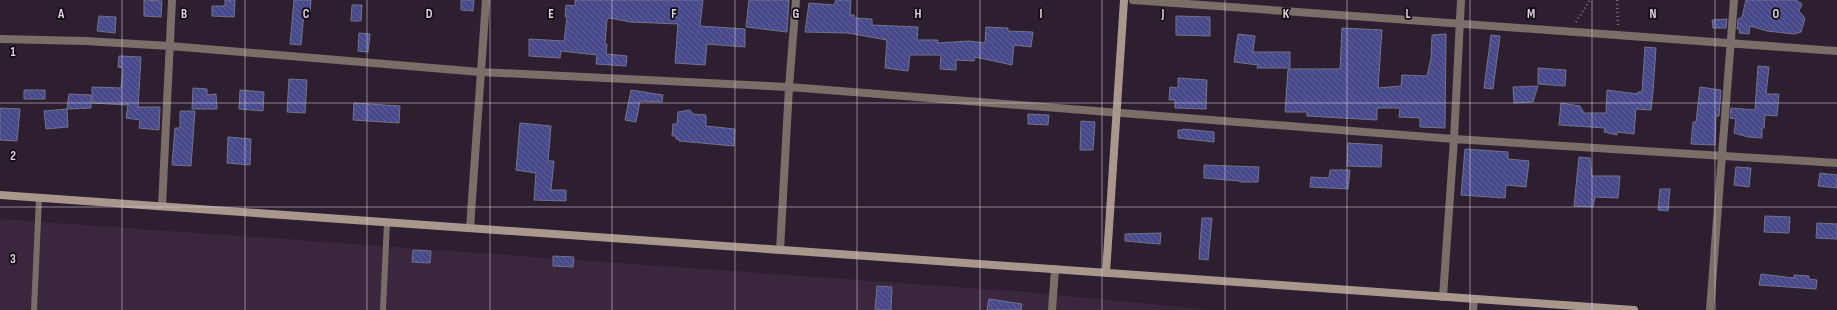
<svg xmlns="http://www.w3.org/2000/svg" width="1837" height="310" viewBox="0 0 1837 310" font-family="'Sofia Sans Condensed',sans-serif">
  <defs>
    <pattern id="building-back-hatch" width="6" height="6" patternUnits="userSpaceOnUse"><rect width="6" height="6" fill="#48498a"/><path d="M-1 5l2 2M0 0l6 6M5-1l2 2" fill="none" stroke="#62629a"/></pattern>
  </defs>
  <rect width="100%" height="100%" fill="#2e1f30"/>
  <path fill="#3a273d" d="M0 219 1026 292 1212 310H0Z"/>
  <path fill="url(#building-back-hatch)" stroke="#71738b" d="M144 0 162 1 161 17 144 16Z
    M225 0H235L234 17 212 16V6H225Z
    M294 0H311L310 12H304L301 45 290 44Z
    M461 0H474L473 11 461 10Z
    M575 0H703L700 26 745 29V47L707 44 705 65 675 63 678 24 630 22 610 18 607 19 605 44H607L606 54 627 56 626 66 596 64 597 55 561 51 560 58 529 56V39L564 41 567 17H565L566 5 575 6Z
    M749 0H789L787 32 746 27Z
    M836 0H851L850 15H854L855 18 872 19V25L918 27 917 40H938V43L969 41 985 43 986 27 1008 28V31L1033 32 1031 47 1014 45 1012 65 975 57 974 61 956 60V70L940 69 941 55H910L908 71 885 68 887 40 848 33 805 32 809 3 834 5Z
    M1746 0H1796L1802 4 1799 11 1805 18 1801 32 1794 34 1767 31 1750 26 1749 34 1739 33 1740 29H1737L1738 19 1742 17Z
    M352 5H362L361 21H351Z
    M99 16 116 17 115 33 97 31Z
    M1176 16 1210 17V36L1176 35Z
    M1727 19 1726 28H1713L1712 20Z
    M1342 28 1382 30 1378 88 1401 86 1402 75 1427 76 1431 58 1432 35 1446 34 1445 128 1420 127V118L1399 117 1400 108H1377V120L1307 116V112H1285L1288 69H1340Z
    M359 33 370 34 368 52 358 51Z
    M1238 34 1255 36 1253 52H1290V68H1257L1258 65 1234 62Z
    M1491 35 1500 36 1493 89 1484 88Z
    M1645 47 1656 48 1653 92 1651 110 1636 109 1634 134 1617 132V135L1604 132 1605 128 1559 125 1561 103 1580 106 1584 113H1606L1607 90 1638 94V92H1642Z
    M119 56 141 57 138 107H160L159 130 139 128 140 120 126 118 128 105 92 103V87L121 88 123 68 118 67Z
    M1758 66 1769 67 1766 94H1779L1777 116 1765 115 1764 128H1762V138L1748 137 1734 133 1736 119 1730 118 1731 108 1755 110Z
    M1538 68 1566 70 1565 86 1538 84Z
    M1178 78 1207 80 1206 109 1175 108V100H1169L1170 87 1178 88Z
    M289 79 307 80 305 113 287 112Z
    M1538 86 1533 102 1514 103 1513 87Z
    M1700 87 1721 90 1719 116H1716L1715 145 1691 144 1693 122H1696Z
    M193 88 207 89V95L216 94 217 109H192Z
    M24 90H45V99H24Z
    M240 90 264 92 263 111 239 109Z
    M631 90 663 95 662 102 640 101 636 122 625 120Z
    M69 94 91 95V108L67 109Z
    M354 103 400 106 399 123 353 120Z
    M0 108 20 109 17 141 0 140Z
    M67 109 68 127 46 129 44 111Z
    M690 110 693 114 706 115V126L735 129 734 146 679 141V139H676V136H672L673 124H677L678 112Z
    M180 111H195L191 166 172 165 175 128H180Z
    M1028 114 1049 115 1048 125 1028 124Z
    M1081 121 1095 122 1093 150H1080Z
    M520 123 551 126 548 161H554L551 190H566V201L534 200 536 173 516 170Z
    M1183 129 1214 132V142L1178 138V130H1183Z
    M228 137 251 139 250 165 227 163Z
    M1348 143 1382 145 1381 167 1347 166Z
    M1465 149 1508 152V159L1529 161 1526 187 1506 185 1505 198 1461 195Z
    M1579 157 1590 158 1592 176H1620L1618 198 1595 197 1593 207 1574 206Z
    M1204 165 1259 167 1258 182H1240V181L1204 178Z
    M1736 167 1751 168 1749 187 1734 185Z
    M1330 170H1350L1348 189 1310 187 1311 177 1329 178Z
    M1820 173 1837 175V188L1818 186Z
    M1660 189H1670L1668 211 1658 210Z
    M1765 216 1790 217 1789 233 1764 232Z
    M1202 218H1212L1208 260 1199 259Z
    M1817 223 1837 224V239L1816 238Z
    M1161 233 1160 244 1125 241V234Z
    M413 250 431 251 430 263 412 262Z
    M553 256 574 257 573 267 553 266Z
    M1761 274 1794 278V275L1809 276V279L1817 280 1816 289 1759 285Z
    M877 286 892 287 891 310H875Z
    M989 299 1022 304 1021 310H987Z"/>
  <g fill="none" stroke-linecap="round" stroke-linejoin="round">
    <path stroke="#766977" stroke-width="2.5" stroke-dasharray="1 3" stroke-linecap="butt" d="M1617 0 1618 25
      M1576 22 1590 0"/>
    <path stroke="#796e68" stroke-width="6" d="M34 310 39 198
      M383 310 387 222"/>
    <path stroke="#796e68" stroke-width="8" d="M1133 0 1837 51
      M0 39 85 41 170 46 480 72 789 87 1454 139 1837 163
      M162 206 172 0
      M470 228 486 0
      M780 250 789 87 796 0
      M1443 297 1454 139 1461 0
      M1052 310 1055 269
      M1473 310 1474 299
      M1710 310 1734 0"/>
    <path stroke="#a9978e" stroke-width="8" d="M0 195 1634 310
      M1106 273 1124 0"/>
  </g>
  <path fill="none" stroke="#dfd5e0" stroke-width="1" stroke-opacity="0.55" d="M122 0V310M245 0V310M367 0V310M490 0V310M612 0V310M735 0V310M857 0V310M980 0V310M1102 0V310M1225 0V310M1347 0V310M1470 0V310M1592 0V310M1715 0V310M0 103H1837M0 207H1837"/>
  <g font-size="13" text-anchor="middle" font-weight="bold" fill="#dfd5e0" stroke="#120c13" stroke-width="3.5" stroke-linejoin="round" paint-order="stroke">
    <text x="61" y="18">A</text>
    <text x="184" y="18">B</text>
    <text x="306" y="18">C</text>
    <text x="429" y="18">D</text>
    <text x="551" y="18">E</text>
    <text x="674" y="18">F</text>
    <text x="796" y="18">G</text>
    <text x="918" y="18">H</text>
    <text x="1041" y="18">I</text>
    <text x="1163" y="18">J</text>
    <text x="1286" y="18">K</text>
    <text x="1408" y="18">L</text>
    <text x="1531" y="18">M</text>
    <text x="1653" y="18">N</text>
    <text x="1776" y="18">O</text>
    <text x="13" y="56">1</text>
    <text x="13" y="160">2</text>
    <text x="13" y="263">3</text>
  </g>
</svg>
